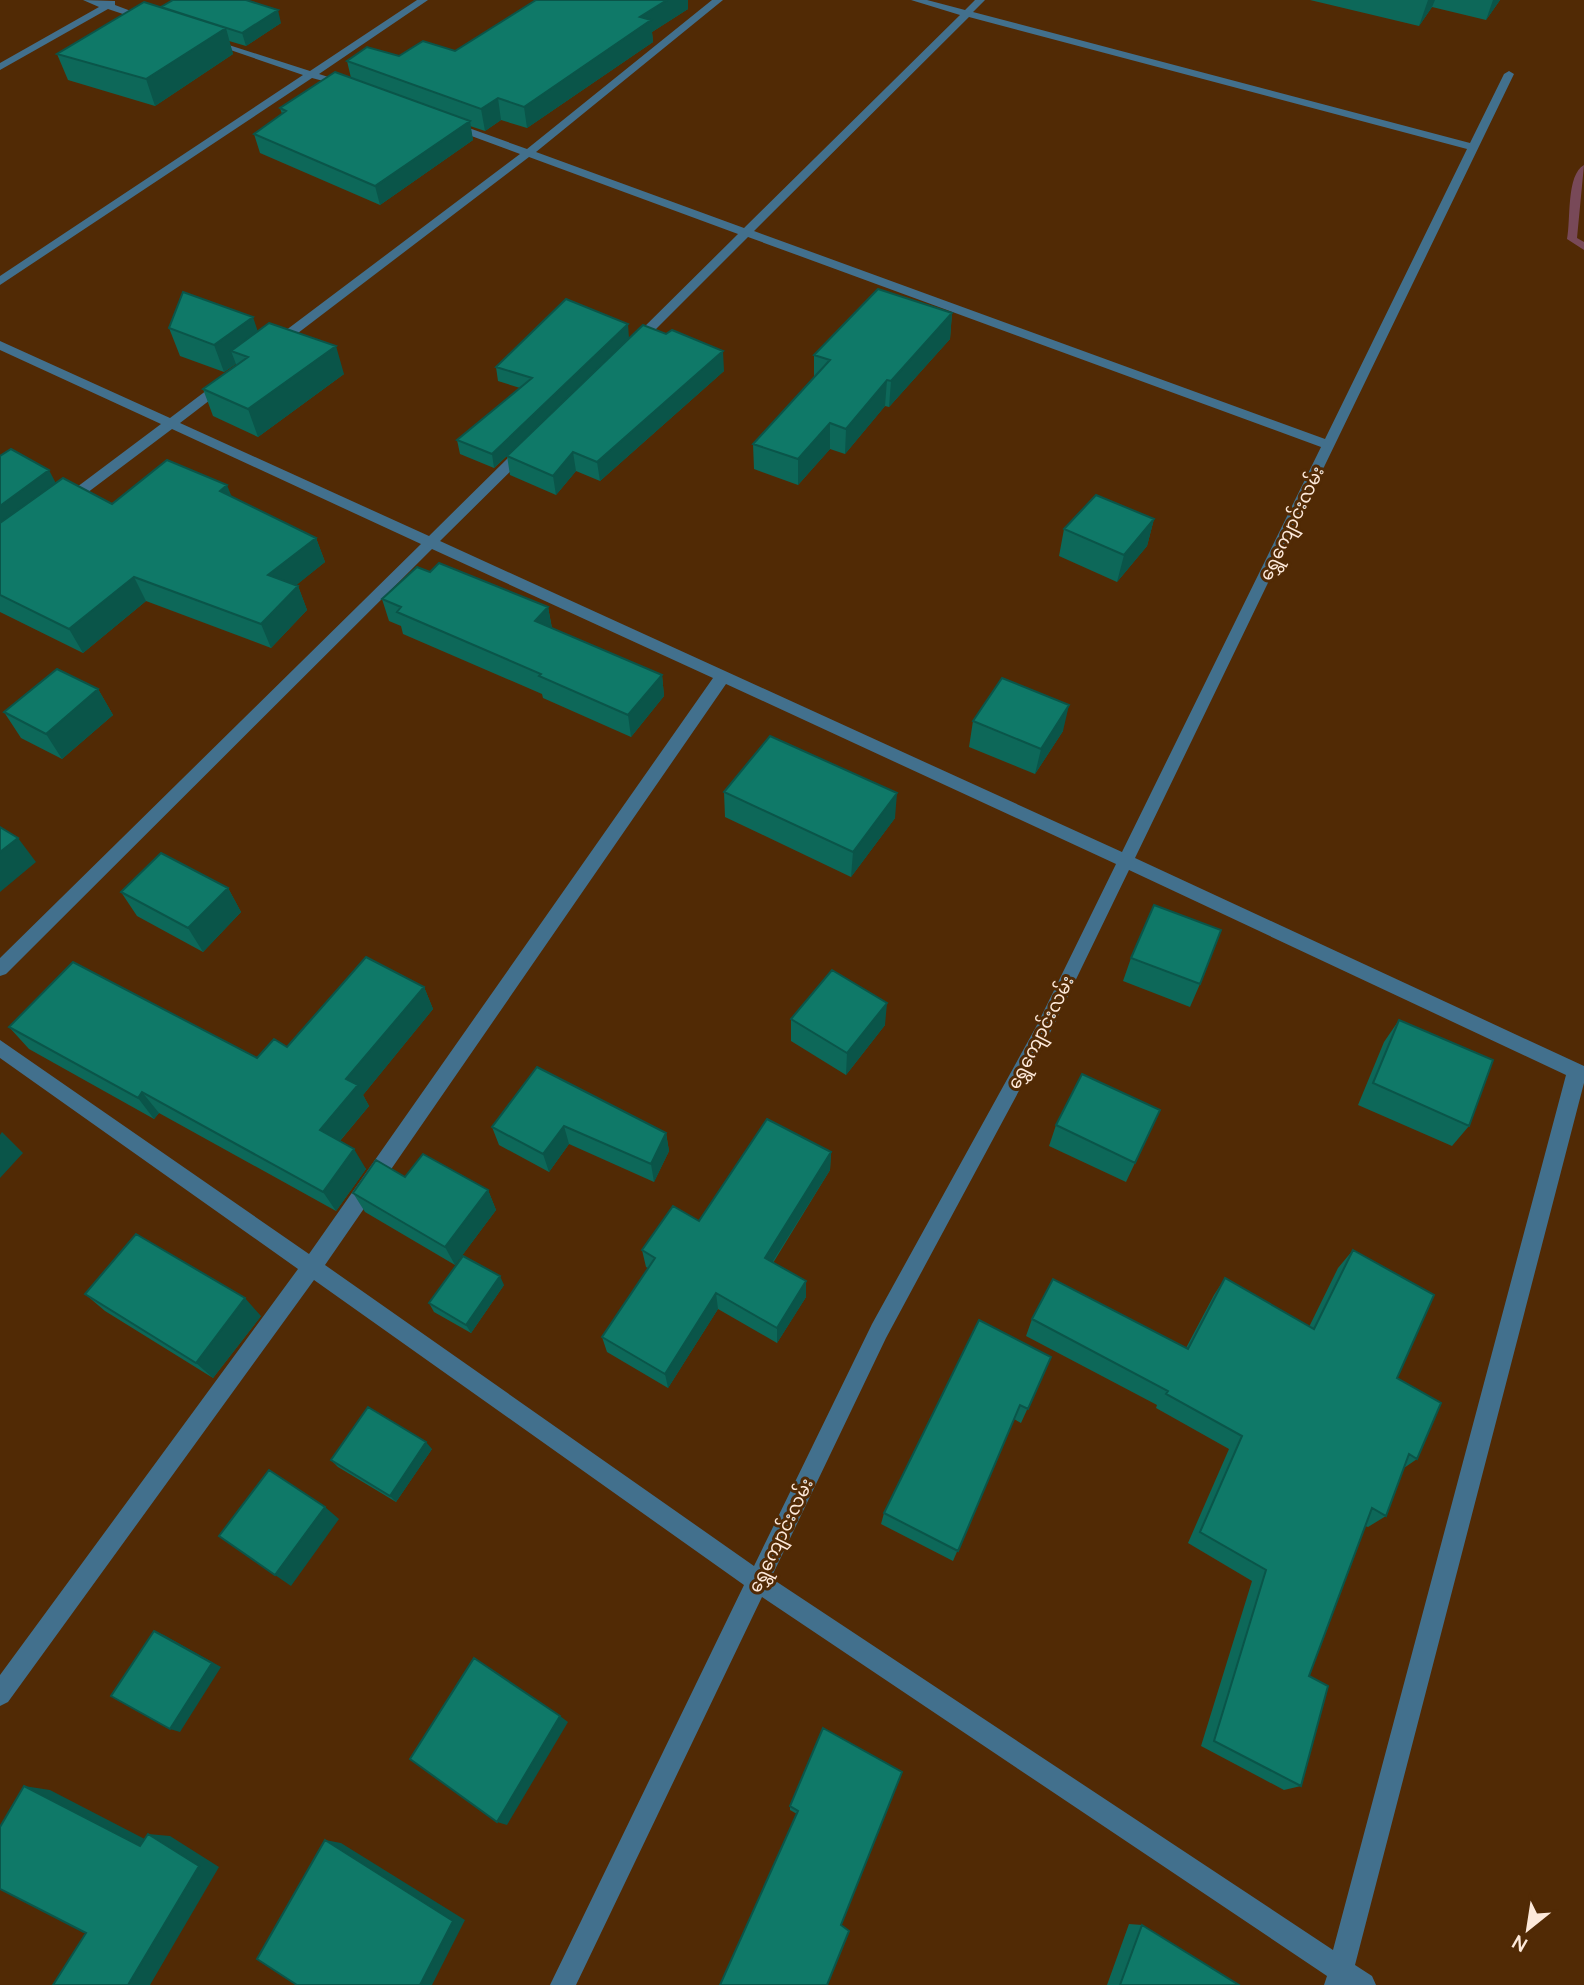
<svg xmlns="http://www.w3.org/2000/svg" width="1584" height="1985" viewBox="0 0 1584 1985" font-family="Manrope,'Noto Sans Myanmar',sans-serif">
  <rect width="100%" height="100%" fill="#512a05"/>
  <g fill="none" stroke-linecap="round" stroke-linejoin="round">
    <path fill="#784958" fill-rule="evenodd" d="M1584 165 1577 238 1584 242V250L1567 239C1571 220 1566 175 1584 165Z"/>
    <path fill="#42708d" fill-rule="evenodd" d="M83 0 115 1V5L152 19 147 22 108 9 0 70V63L99 7Z
      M417 0H428L319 74 350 84V88L312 78 0 285V276L303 75 207 42V38L310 71Z
      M712 0H723L536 152 744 228 960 15 911 0H927L965 10 975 0H985L973 12 1470 143 1504 74 1509 71 1514 74 1135 858 1584 1066V1083L1355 1965 1372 1976 1376 1985H1324L1327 1976 762 1597 576 1985H550L744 1585 314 1280 8 1702 0 1706V1675L298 1269 0 1058V1040L309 1254 713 678 432 549 6 974 0 976V958L421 544 172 429 71 505H61V499L161 424 0 350V341L170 418 219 381H227V387L180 423 429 536 519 447H529V453L440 541 1122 852 1321 447 748 237 639 346H631V340L738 234 529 157 277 349H269V343L520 154 447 127V123H455L527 149ZM969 17 1467 149 1325 439 754 231ZM726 684 1116 864 1037 1025 872 1324 754 1566 325 1265ZM1129 870 1566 1075 1333 1950 771 1578 886 1338 1049 1035Z"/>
  </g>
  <path fill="#0d6859" d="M688 0V9L652 32 653 42 527 128 501 120 485 131 470 126 473 140 380 205 260 153 254 134 282 114 280 108 351 78 347 61 455 51Z
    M1310 0H1500L1486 20 1432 7 1419 26Z
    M162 8 281 23 246 46 229 41 233 54 155 106 68 80 57 54Z
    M952 313 950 339 889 407 885 406 845 454 830 449 798 485 754 469 753 444 814 377V355Z
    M169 328 258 332 344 374 258 437 213 416 203 389 236 365V364L224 372 180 356Z
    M629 338 724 371 600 481 576 471 556 495 510 475 507 456 494 468 460 454 457 440 520 388 498 381 496 367Z
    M0 456 56 483 112 504 232 497 316 538 325 562 296 585 298 586 307 610 271 648 146 601 83 653 0 612Z
    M1154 519 1147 546 1117 582 1059 556 1064 529Z
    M430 572 548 607 552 628 662 675 664 696 631 737 543 698 542 694 403 634 401 626 389 621 382 599Z
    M98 689 113 715 62 759 21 738 4 712Z
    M973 721 1063 731 1035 774 969 747Z
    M724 792 895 818 851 877 725 817Z
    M228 888 241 912 203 952 137 916 121 892Z
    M1131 958 1200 984 1190 1007 1123 981Z
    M424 987 433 1009 363 1095 369 1106 340 1141 366 1169 336 1211 159 1113 154 1119 29 1049 9 1027 257 1058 287 1047Z
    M791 1019 885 1025 846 1075 791 1041Z
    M1399 1020 1469 1126 1452 1146 1358 1105 1384 1042Z
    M537 1067 666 1133 669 1151 654 1182 569 1144 549 1172 499 1145 492 1127Z
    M1160 1110 1126 1182 1049 1146 1056 1125Z
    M831 1152 830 1170 773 1263 806 1297 777 1343 718 1309 668 1388 607 1352 602 1337 648 1268 646 1267 642 1250Z
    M405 1177 488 1190 496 1210 455 1265 365 1212 353 1193Z
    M1353 1250 1397 1378 1417 1459 1404 1468 1386 1516 1368 1527 1365 1526 1309 1676 1301 1786 1284 1790 1201 1746 1252 1581 1188 1543 1229 1449 1156 1408 1157 1405 1026 1336 1032 1319 1186 1348 1214 1295 1225 1278 1309 1327 1338 1268Z
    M504 1285 471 1333 434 1312 429 1303Z
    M85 1294 261 1316 213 1378 105 1311Z
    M1051 1357 1021 1423 1014 1419 953 1561 881 1524 884 1513Z
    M432 1449 396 1502 338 1467 331 1460Z
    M902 1772 841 1925 827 1985 797 1814 790 1810V1806Z
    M1129 1924 1142 1925 1239 1985H1107Z"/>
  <path fill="#0a5549" d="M667 0H688V9L652 32 653 42 527 128 524 107 640 17Z
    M1428 0H1435L1432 7 1419 26Z
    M1493 0H1500L1486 20Z
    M278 10 281 23 246 46 242 33Z
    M226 28 233 54 155 106 146 79Z
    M498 98 501 120 485 131 481 109Z
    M470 121 473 140 380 205 375 186Z
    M952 313 950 339 889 407 891 381Z
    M253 317 262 344 231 351 236 364 224 372 214 345Z
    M628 324 629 338 494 468 492 454Z
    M336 346 344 374 258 437 248 409Z
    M723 351 724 371 600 481 597 462Z
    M887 380 885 406 845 454 846 429Z
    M830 423V449L798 485V459Z
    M573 452 576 471 556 495 553 476Z
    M49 470 62 495 0 541V506Z
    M227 485 237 510 220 491Z
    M1154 519 1147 546 1117 582 1124 555Z
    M316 538 325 562 278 600 268 575Z
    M134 577 146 601 83 653 69 629Z
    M298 586 307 610 271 648 261 624Z
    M548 607 552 629 535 621Z
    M662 675 664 696 631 737 628 715Z
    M98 689 113 715 62 759 46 734Z
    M1069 705 1063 731 1035 774 1041 749Z
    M897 793 895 818 851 877 853 852Z
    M18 838 36 862 0 892V852Z
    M228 888 241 912 203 952 188 928Z
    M424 987 433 1009 363 1095 369 1106 332 1150 320 1130 346 1079Z
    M887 1003 885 1025 846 1075 847 1053Z
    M142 1092 159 1113 154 1119 138 1098Z
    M564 1126 569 1144 549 1172 543 1154Z
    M2 1132 23 1153 0 1178V1135Z
    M666 1133 669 1151 654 1182 651 1164Z
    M354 1149 366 1169 336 1211 323 1192Z
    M831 1152 830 1170 765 1274V1258Z
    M488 1190 496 1210 455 1265 445 1247Z
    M500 1276 504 1285 471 1333 466 1325Z
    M806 1281V1297L777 1343V1328Z
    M716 1293 718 1309 668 1388 665 1374Z
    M245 1298 261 1316 213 1378 196 1363Z
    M426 1442 432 1449 396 1502 390 1496Z
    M325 1507 339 1519 291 1586 275 1575Z
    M154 1631 164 1635 221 1667 180 1732 170 1729Z
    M560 1716 568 1722 507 1825 497 1822Z
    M24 1786 50 1790 162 1848 140 1846Z
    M148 1834 170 1836 219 1867 150 1985H128Z
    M325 1840 341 1843 465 1920 432 1985H420Z"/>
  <path fill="#0f7968" stroke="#0a5549" stroke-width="2" d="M173 0H246L278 10 242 33 161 7Z
    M536 0H667L640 17 651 20 524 107 498 98 481 109 347 61 367 47 399 56 423 41 455 51Z
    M144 2 226 28 146 79 57 54Z
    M335 72 470 121 375 186 254 134 286 111 280 108Z
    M878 289 952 313 891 381 887 380 846 429 830 423 798 459 753 444 830 360 814 355Z
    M183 292 253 317 214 345 169 328Z
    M566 299 628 324 492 454 457 440 532 378 496 367Z
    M269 323 336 346 248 409 203 389 248 357 231 351Z
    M643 325 666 334 672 330 723 351 597 462 573 452 553 476 507 456Z
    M11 449 49 470 0 506V456Z
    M167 460 227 485 220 491 316 538 268 575 298 586 261 624 134 577 69 629 0 595V523L63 478 112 504Z
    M1096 495 1154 519 1124 555 1064 529Z
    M439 563 548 607 535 621 662 675 628 715 539 676 541 674 397 612 401 607 382 599 417 567 430 572Z
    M57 669 98 689 46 734 4 712Z
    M1002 678 1069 705 1041 749 973 721Z
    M770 736 897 793 853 852 724 792Z
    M0 827 18 838 0 852Z
    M161 853 228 888 188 928 121 892Z
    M1154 905 1221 930 1200 984 1131 958Z
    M366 957 424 987 346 1079 358 1085 320 1130 354 1149 323 1192 142 1092 138 1098 9 1027 73 962 257 1058 274 1039 287 1047Z
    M832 970 887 1003 847 1053 791 1019Z
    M1399 1020 1493 1060 1469 1126 1373 1083Z
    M537 1067 666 1133 651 1164 564 1126 543 1154 492 1127Z
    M1082 1074 1160 1110 1135 1163 1056 1125Z
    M767 1119 831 1152 765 1258 806 1281 777 1328 716 1293 665 1374 602 1337 655 1258 642 1250 673 1206 699 1221Z
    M423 1154 488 1190 445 1247 353 1193 376 1160 405 1177Z
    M136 1234 245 1298 196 1363 85 1294Z
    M1353 1250 1434 1295 1397 1378 1441 1403 1417 1459 1409 1454 1386 1516 1372 1508 1309 1676 1328 1686 1301 1786 1214 1741 1266 1570 1200 1532 1242 1436 1166 1394 1168 1391 1032 1319 1053 1279 1188 1349 1225 1278 1314 1329Z
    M463 1256 500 1276 466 1325 429 1303Z
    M979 1320 1051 1357 1028 1409 1020 1405 958 1551 884 1513Z
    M368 1407 426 1442 390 1496 331 1460Z
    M269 1470 325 1507 275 1575 219 1536Z
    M154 1631 212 1663 170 1729 111 1696Z
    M474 1658 560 1716 497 1822 410 1759Z
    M823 1728 902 1772 841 1925 849 1931 827 1985H720L798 1811 790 1806Z
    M24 1786 140 1846 148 1834 199 1866 128 1985H53L86 1933 0 1889V1827Z
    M325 1840 453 1921 420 1985H297L257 1959Z
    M1142 1925 1239 1985H1120Z"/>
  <g text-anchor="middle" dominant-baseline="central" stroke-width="6" stroke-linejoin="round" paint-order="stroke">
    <g font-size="18" fill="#fde9da" stroke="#512a05">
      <text transform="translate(1291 523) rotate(-64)">ရွှေကျောင်းလမ်း</text>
      <text transform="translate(1040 1032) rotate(-63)">ရွှေကျောင်းလမ်း</text>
      <text transform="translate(780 1535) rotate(-64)">ရွှေကျောင်းလမ်း</text>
    </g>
  </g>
  <g transform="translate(1528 1929) rotate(210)" stroke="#512a05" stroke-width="5" paint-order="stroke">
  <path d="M0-5L12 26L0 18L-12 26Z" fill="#fde9da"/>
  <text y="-10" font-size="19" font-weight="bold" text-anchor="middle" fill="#fde9da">N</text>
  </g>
</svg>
